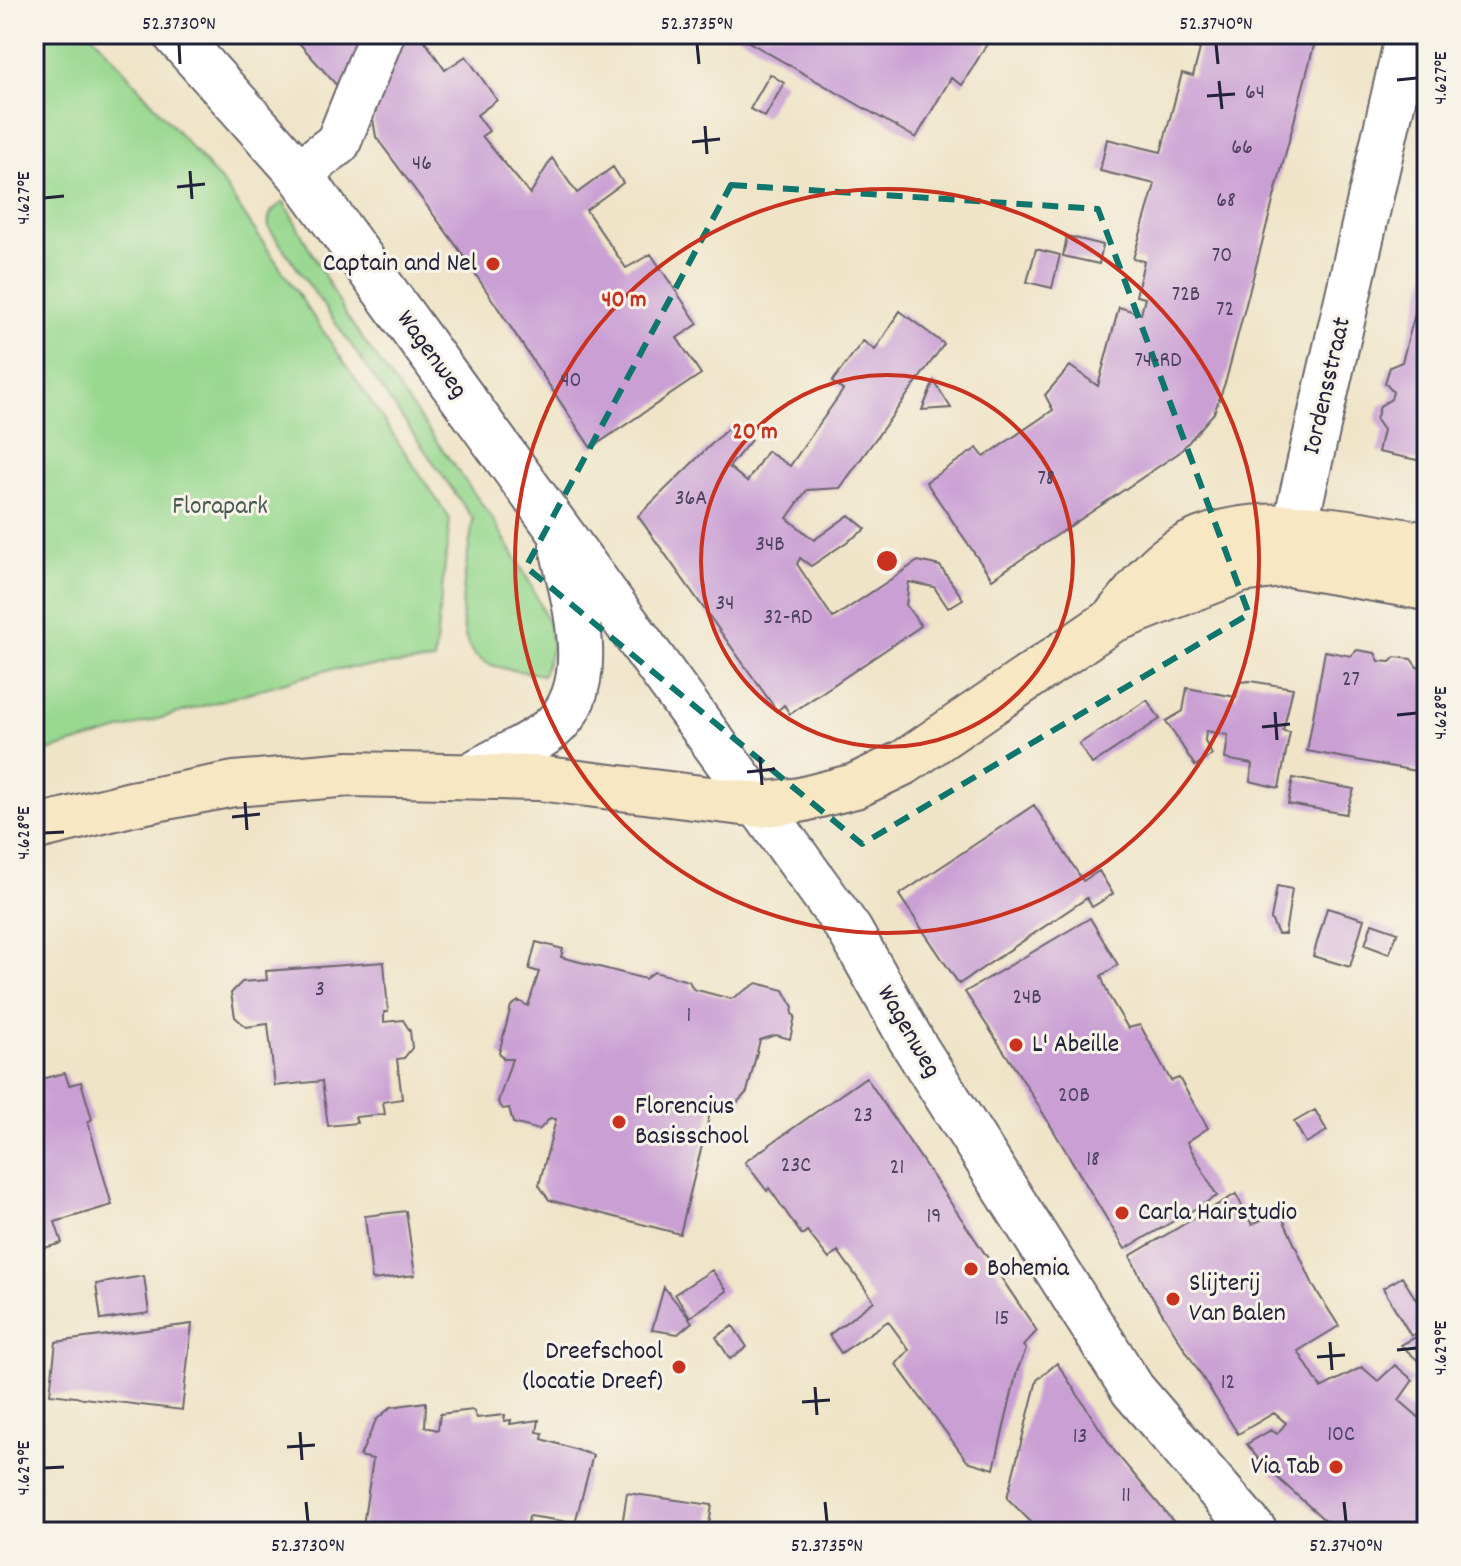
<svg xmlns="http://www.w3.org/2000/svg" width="1461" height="1566" viewBox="0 0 1461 1566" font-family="Dekko,sans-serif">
  <rect width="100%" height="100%" fill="#f7f3e8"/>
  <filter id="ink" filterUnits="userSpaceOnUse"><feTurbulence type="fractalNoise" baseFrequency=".0125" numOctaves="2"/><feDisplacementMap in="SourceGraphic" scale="16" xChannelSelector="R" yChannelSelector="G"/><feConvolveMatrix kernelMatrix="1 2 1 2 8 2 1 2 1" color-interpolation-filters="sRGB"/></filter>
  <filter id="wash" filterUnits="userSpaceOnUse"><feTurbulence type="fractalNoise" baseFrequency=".006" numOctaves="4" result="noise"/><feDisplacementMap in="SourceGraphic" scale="32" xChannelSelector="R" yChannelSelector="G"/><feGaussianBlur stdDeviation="1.8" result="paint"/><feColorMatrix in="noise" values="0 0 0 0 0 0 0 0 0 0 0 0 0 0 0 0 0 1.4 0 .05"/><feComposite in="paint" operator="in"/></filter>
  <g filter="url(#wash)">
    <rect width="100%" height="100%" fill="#efe4c7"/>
    <path fill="#98d88f" stroke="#5d7d65" stroke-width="2" d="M34 34H92L225 186 450 519 434 661 327 670 34 755Z
      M284 202 347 317 494 521 530 583 549 624 552 647 543 675C524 671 492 670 477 657 448 632 470 553 473 519L269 228C267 214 272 209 284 202Z"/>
    <g id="blocks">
      <path fill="#caa0d4" d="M291 34H365L346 96Z
        M402 34H420L445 70 466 56 497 100 477 115 489 131 482 136 530 194 552 158 577 193 613 167 623 183 586 210 626 268 651 254 698 324 677 338 701 374 591 448 458 248 376 137 373 119Z
        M735 34H993L962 85 951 78 916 138Z
        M1170 34H1317L1226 380 1214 413 1180 452 992 579 926 482 977 448 984 457 1053 410 1045 395 1070 366 1098 386 1119 307 1141 314 1145 298 1136 296 1144 261 1133 259 1155 184 1100 171 1107 139 1161 152 1182 73 1193 76 1200 49 1168 40Z
        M770 74 784 83 765 117 750 109Z
        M1067 236 1103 245 1099 264 1063 256Z
        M1036 249 1060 255 1052 288 1027 282Z
        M1427 269V462L1378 452 1383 430 1376 420 1380 406 1391 399 1393 392 1385 383 1390 367 1402 362Z
        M900 311 944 344 840 488 807 490 787 518 814 540 849 515 866 529 811 566 800 558 797 564 833 618 918 561 940 566 963 599 948 608 934 587 909 582 906 605 921 626 790 714 784 705 777 711 638 516 730 426 751 440 729 467 747 482 767 451 790 466 843 390 832 382 863 341 875 350Z
        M934 381 939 389 951 408 922 410Z
        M1357 650 1375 653 1379 661 1390 662 1395 657 1411 659 1417 667 1427 669V773L1307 751 1325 651 1351 656Z
        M1250 681 1293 688 1283 731 1290 732 1279 788 1250 781 1252 764 1225 759 1228 735 1206 731 1205 741 1212 755 1195 766 1166 721 1183 711 1187 688 1236 697 1240 682Z
        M1147 700 1160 719 1092 764 1079 744Z
        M1293 778 1354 789 1346 814 1288 804Z
        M1034 805 1083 881 1099 871 1113 894 1092 907 1087 898 959 984 899 895Z
        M1277 886 1292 889 1285 934H1278L1271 919Z
        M1327 908 1364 919 1350 967 1313 956Z
        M1090 918 1118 965 1101 976 1109 996 1128 1028 1140 1025 1171 1081 1179 1078 1208 1128 1187 1142 1217 1196 1125 1249 1026 1085 965 992Z
        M1372 923 1398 932 1389 954 1365 945Z
        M536 942 563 949 561 957 645 979 654 972 689 981 693 989 731 999 757 983 784 990 793 1007 792 1014 795 1016 790 1039 776 1035 760 1040 747 1092 734 1106 713 1101 680 1234 549 1200 539 1185 556 1119 550 1118 539 1130 513 1123 509 1108 503 1109 498 1102 512 1059H504L499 1053 511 1006 519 1001 528 1006 539 972 529 969Z
        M384 962 388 1012H384V1022L403 1020 410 1031 412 1048 404 1058 397 1059 402 1099 383 1102 385 1114 355 1117 357 1123 328 1126 322 1081 275 1086 268 1024 246 1027 235 1017 231 993 242 982 267 980 266 971Z
        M65 1073 69 1085 81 1082 92 1119 88 1122 112 1205 55 1222 62 1243 34 1251V1081Z
        M866 1077 1037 1331 1023 1346 1026 1349 1017 1371 994 1469 967 1461 896 1364 909 1350 888 1321 841 1353 829 1335 874 1301 838 1251 829 1259 807 1231 802 1235 769 1188 767 1191 745 1162Z
        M1315 1110 1327 1131 1306 1143 1294 1122Z
        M1236 1194 1252 1225 1279 1210 1314 1287 1339 1326 1298 1351 1321 1388 1362 1367 1378 1381 1395 1365 1413 1380 1399 1400 1421 1419 1427 1412V1532H1338L1262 1464 1247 1444 1271 1430 1277 1434 1286 1423 1274 1413 1238 1434 1144 1284 1130 1256Z
        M406 1211 415 1275 372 1280 365 1216Z
        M712 1270 727 1291 690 1317 675 1294Z
        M144 1276 149 1313 101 1320 96 1284Z
        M1402 1277 1427 1317V1326L1411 1336 1383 1288Z
        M664 1287 692 1322 678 1334 652 1330Z
        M192 1324 182 1410 50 1394 56 1342Z
        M733 1326 747 1347 730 1359 716 1337Z
        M1427 1331V1369L1401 1345Z
        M1057 1363 1115 1452 1182 1532H1028L1035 1526 1007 1498 1037 1380Z
        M426 1402 425 1427 438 1430 440 1414 473 1410 477 1418 505 1415 504 1421 511 1420 510 1424 539 1420 537 1432 543 1433 542 1439 593 1455 575 1523 529 1516 527 1532H362L373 1459 360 1456 376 1420 391 1407Z
        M627 1493 712 1505 708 1532H621Z"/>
    </g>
  </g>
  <g filter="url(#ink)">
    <use href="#blocks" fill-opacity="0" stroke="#6a666c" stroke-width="2"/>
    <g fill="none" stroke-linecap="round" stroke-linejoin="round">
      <defs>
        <path id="minor" d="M299 173 338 143 382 34
          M1295 526 1408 34
          M759 805 850 931 914 1045 1133 1390 1255 1532"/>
        <path id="tertiary" d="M175 34 299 173 759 805
          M471 775C496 760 528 747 551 729 602 686 573 600 562 546"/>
        <path id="secondary" d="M1118 613C1134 596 1149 572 1168 558 1238 504 1348 533 1427 545
          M34 828 131 804 234 784 349 774 538 778 759 805 800 800 855 786 905 762 1111 621 1241 570 1289 564 1427 588"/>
      </defs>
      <use href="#minor" stroke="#6a666c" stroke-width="48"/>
      <use href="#tertiary" stroke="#6a666c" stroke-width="48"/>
      <use href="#secondary" stroke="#6a666c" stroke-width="48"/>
      <use href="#minor" stroke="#fff" stroke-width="44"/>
      <use href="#tertiary" stroke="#fff" stroke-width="44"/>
      <use href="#secondary" stroke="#f8e7c3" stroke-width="44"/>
    </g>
  </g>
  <path fill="none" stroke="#0f766e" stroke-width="6" stroke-dasharray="16 10" stroke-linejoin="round" d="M731 185 1098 209 1249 614 862 844 526 567Z"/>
  <path fill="none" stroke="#22223b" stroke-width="3" d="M179 44 180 64M697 44 699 64M1216 44 1218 64M1397 80 1417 78M1219 81 1222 109M1207 96 1235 94M705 126 707 154M692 142 720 139M190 171 192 199M177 187 205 184M44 198 64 196M1275 712 1277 740M1397 715 1417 713M1262 727 1290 724M760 757 762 785M747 772 775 769M245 802 247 830M232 817 260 814M44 833 64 832M1330 1342 1332 1370M1397 1350 1417 1348M1317 1357 1345 1355M815 1387 817 1415M802 1402 830 1400M300 1432 302 1460M287 1447 315 1445M44 1468 64 1467M306 1502 308 1522M825 1502 827 1522M1344 1502 1346 1522"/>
  <g fill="none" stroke="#c8321e" stroke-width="4">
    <circle cx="887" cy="561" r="186"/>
    <circle cx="887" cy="561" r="372"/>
  </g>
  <g fill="#c8321e" stroke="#f7f3e8" stroke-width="3">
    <circle cx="493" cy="264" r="8"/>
    <circle cx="1016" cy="1045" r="8"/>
    <circle cx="619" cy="1122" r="8"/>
    <circle cx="1122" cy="1213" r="8"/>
    <circle cx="971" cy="1269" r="8"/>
    <circle cx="1173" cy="1299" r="8"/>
    <circle cx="679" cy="1367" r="8"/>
    <circle cx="1336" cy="1467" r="8"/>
  </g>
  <g text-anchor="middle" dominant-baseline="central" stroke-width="6" stroke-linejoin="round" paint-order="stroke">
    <g font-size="22" fill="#4c4261">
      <text x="1255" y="93">64</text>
      <text x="1242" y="148">66</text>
      <text x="422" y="164">46</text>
      <text x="1226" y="201">68</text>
      <text x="1222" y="256">70</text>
      <text x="1186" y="295">72B</text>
      <text x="1225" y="310">72</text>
      <text x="1158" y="361">74-RD</text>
      <text x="571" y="381">40</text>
      <text x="1046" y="479">78</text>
      <text x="691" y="499">36A</text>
      <text x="770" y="545">34B</text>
      <text x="725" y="604">34</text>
      <text x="788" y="618">32-RD</text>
      <text x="1351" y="680">27</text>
      <text x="320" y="990">3</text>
      <text x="1027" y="998">24B</text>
      <text x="689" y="1016">1</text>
      <text x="1074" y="1096">20B</text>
      <text x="863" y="1116">23</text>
      <text x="1093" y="1160">18</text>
      <text x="796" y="1166">23C</text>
      <text x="897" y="1168">21</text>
      <text x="934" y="1217">19</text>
      <text x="1002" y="1319">15</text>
      <text x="1228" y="1383">12</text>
      <text x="1341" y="1435">10C</text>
      <text x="1080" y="1437">13</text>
      <text x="1126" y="1496">11</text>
    </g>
    <g font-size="26" fill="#22223b" stroke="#f7f3e8" text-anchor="start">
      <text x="477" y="264" text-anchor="end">Captain and Nel</text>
      <text x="1032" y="1045">L' Abeille</text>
      <text x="635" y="1107">Florencius<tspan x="635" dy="30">Basisschool</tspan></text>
      <text x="1138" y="1213">Carla Hairstudio</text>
      <text x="987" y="1269">Bohemia</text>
      <text x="1189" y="1284">Slijterij<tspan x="1189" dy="30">Van Balen</tspan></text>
      <text x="663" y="1352" text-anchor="end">Dreefschool<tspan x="663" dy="30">(locatie Dreef)</tspan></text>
      <text x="1320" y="1467" text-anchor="end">Via Tab</text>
    </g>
    <g font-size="26" fill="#22223b" stroke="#f7f3e8">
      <text transform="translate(431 355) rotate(54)">Wagenweg</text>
      <text transform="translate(1328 386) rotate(-77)">Iordensstraat</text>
      <text transform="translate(908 1032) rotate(60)">Wagenweg</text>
    </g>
    <g font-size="26" fill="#455954" stroke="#f7f3e8">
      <text x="220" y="507">Florapark</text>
    </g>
  </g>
  <circle cx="887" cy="561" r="12" fill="#c8321e" stroke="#f7f3e8" stroke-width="4"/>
  <g font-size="24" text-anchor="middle" font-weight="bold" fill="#c8321e" stroke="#f7f3e8" stroke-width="6" stroke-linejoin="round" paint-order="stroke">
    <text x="624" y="306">40 m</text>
    <text x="755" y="438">20 m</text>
  </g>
  <rect width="1461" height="1566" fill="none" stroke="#f7f3e8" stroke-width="88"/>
  <rect x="44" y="44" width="1373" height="1478" fill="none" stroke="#22223b" stroke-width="3"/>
  <g font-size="20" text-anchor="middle" fill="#22223b">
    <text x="179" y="29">52.3730°N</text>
    <text x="697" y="29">52.3735°N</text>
    <text x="1216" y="29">52.3740°N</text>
    <text transform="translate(1439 78) rotate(-90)" y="7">4.627°E</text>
    <text transform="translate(22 198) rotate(-90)" y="7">4.627°E</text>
    <text transform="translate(1439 713) rotate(-90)" y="7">4.628°E</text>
    <text transform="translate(22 833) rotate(-90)" y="7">4.628°E</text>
    <text transform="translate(1439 1348) rotate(-90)" y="7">4.629°E</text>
    <text transform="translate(22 1468) rotate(-90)" y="7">4.629°E</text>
    <text x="308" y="1551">52.3730°N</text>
    <text x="827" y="1551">52.3735°N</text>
    <text x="1346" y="1551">52.3740°N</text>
  </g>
</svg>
